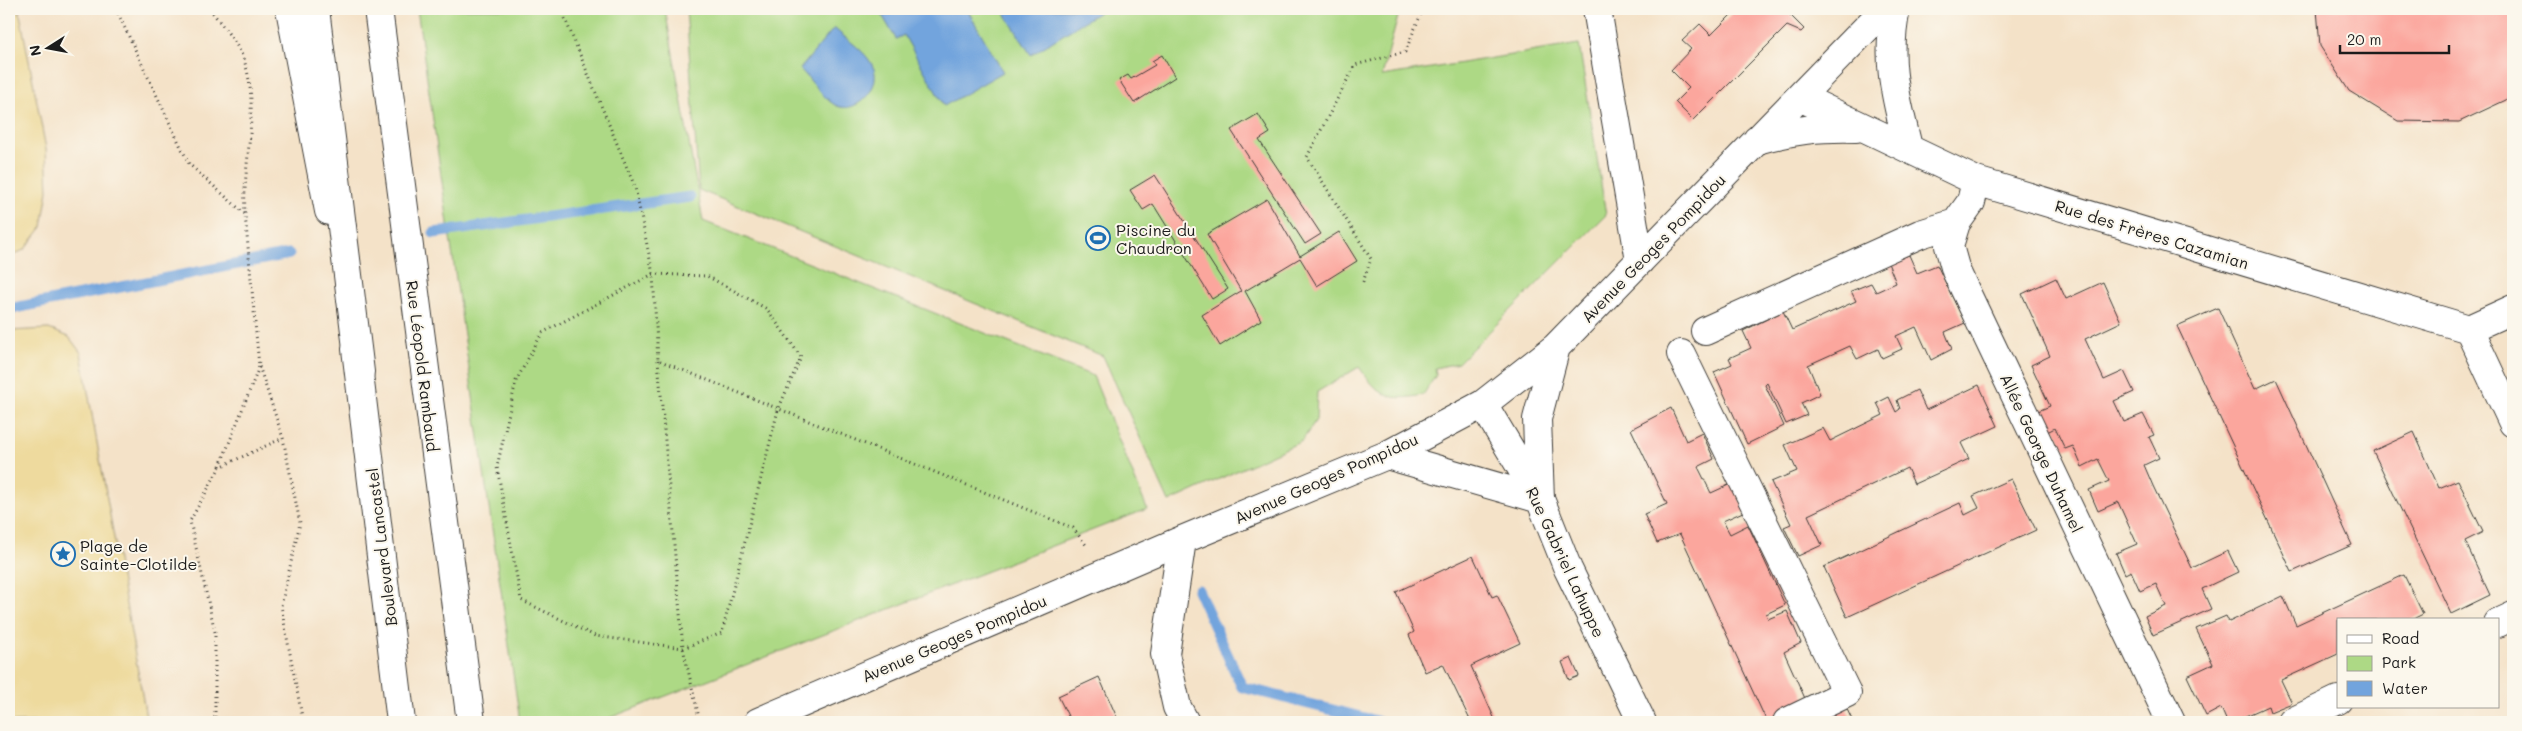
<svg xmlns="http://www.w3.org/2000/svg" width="2522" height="731" viewBox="0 0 2522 731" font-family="Mali,sans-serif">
  <rect width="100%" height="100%" fill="#fbf7ec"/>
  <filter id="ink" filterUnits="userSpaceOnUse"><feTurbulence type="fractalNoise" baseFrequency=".02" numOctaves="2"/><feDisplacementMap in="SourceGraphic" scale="10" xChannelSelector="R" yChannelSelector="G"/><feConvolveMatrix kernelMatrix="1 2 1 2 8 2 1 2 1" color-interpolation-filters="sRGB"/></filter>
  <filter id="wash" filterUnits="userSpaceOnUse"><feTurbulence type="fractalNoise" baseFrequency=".0096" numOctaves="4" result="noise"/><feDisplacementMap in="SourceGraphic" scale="20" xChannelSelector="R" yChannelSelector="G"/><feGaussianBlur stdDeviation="1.12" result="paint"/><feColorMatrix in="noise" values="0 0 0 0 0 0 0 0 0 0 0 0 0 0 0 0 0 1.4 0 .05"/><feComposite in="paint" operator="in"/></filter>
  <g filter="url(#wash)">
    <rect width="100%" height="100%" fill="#f4e2c8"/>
    <path fill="#add985" stroke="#647a50" d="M417 9H665L703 221 1093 376 1147 509 599 722H520Z
      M686 9H1400L1382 76 1579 44 1606 215 1458 363 1435 368 1436 375 1423 395C1387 402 1380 396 1359 367L1317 392 1316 420 1302 441 1169 502 1103 356 699 190Z"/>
    <path fill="#eeda9e" stroke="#857b5d" d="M9 9H19L46 149 48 191 42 227 25 249 9 258Z
      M49 329 69 337 81 353 147 722H9V331Z"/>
    <path fill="#72a4dd" stroke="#47607c" d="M881 9H967L1003 72 944 106 904 35 896 39 879 10Z
      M1002 9H1104L1031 55Z
      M834 28C847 40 868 52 874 69 881 89 855 116 835 105 824 99 809 78 800 69Z"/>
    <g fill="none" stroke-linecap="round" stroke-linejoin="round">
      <path stroke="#72a4dd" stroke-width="11" d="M434 233 690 197
        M9 309 289 254
        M1198 590 1242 687 1380 722"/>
    </g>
    <g id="blocks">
      <path fill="#fba69d" d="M1737 9H1784L1804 29 1801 32 1787 26 1693 120 1675 102 1689 88 1671 70 1691 49 1682 41 1700 24 1711 35Z
        M2317 9H2513V90L2506 100 2459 122 2398 121 2349 91 2320 46Z
        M1162 55 1175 77 1134 103 1119 80 1128 75 1131 79 1155 65 1152 61Z
        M1258 114 1270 133 1259 140 1321 234 1305 244 1231 130Z
        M1155 175 1228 289 1212 299 1153 204 1143 210 1130 190Z
        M1267 199 1300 256 1339 232 1357 261 1317 286 1300 258 1245 291 1261 320 1220 346 1202 315 1241 291 1207 234Z
        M1909 255 1917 273 1937 265 1965 323 1945 332 1952 349 1931 360 1916 327 1896 336 1902 349 1882 358 1878 349 1857 359 1850 346 1808 365 1820 394 1801 403 1807 415 1786 424 1767 383 1765 385 1784 426 1747 444 1714 372 1732 364 1729 358 1751 348 1743 331 1783 311 1792 330 1856 301 1851 291 1871 283 1876 292 1896 283 1888 263Z
        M2056 278 2066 299 2103 282 2121 322 2085 339 2104 380 2124 371 2134 392 2114 401 2124 422 2143 414 2154 435 2149 437 2159 458 2144 465 2153 486 2192 568 2228 551 2238 572 2202 589 2211 609 2153 635 2145 616 2166 606 2156 584 2140 591 2131 571 2125 574 2116 553 2137 544 2118 502 2098 511 2089 490 2109 481 2098 459 2082 467 2073 446 2065 449 2055 428 2047 432 2038 411 2050 406 2031 365 2050 356 2022 294Z
        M2218 308 2255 389 2276 379 2352 545 2292 572 2177 326Z
        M1979 385 1998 426 1961 443 1969 459 1914 484 1907 468 1808 515 1822 545 1798 556 1784 527 1791 524 1771 482 1797 471 1785 445 1823 428 1830 441 1883 415 1877 403 1889 397 1896 412 1900 409 1897 400 1917 390 1926 410Z
        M1671 408 1686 441 1702 433 1714 459 1698 467 1711 493 1733 483 1745 511 1723 521 1730 534 1748 525 1785 605 1766 614 1768 619 1787 611 1801 643 1784 652 1808 705 1772 722H1767L1680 534 1657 543 1644 514 1667 504 1631 429Z
        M2414 432 2439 488 2458 480 2483 532 2465 541 2490 595 2451 614 2373 451Z
        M2011 479 2036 530 1847 617 1824 567 1960 503 1965 515 1979 508 1973 496Z
        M1473 556 1492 597 1497 595 1520 643 1471 666 1496 722H1471L1443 664 1425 672 1409 635 1414 632 1396 592Z
        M2404 575 2423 614 2411 620H2338V654L2281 680 2292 703 2270 712 2268 706 2232 722H2227L2221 708 2206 716 2187 676 2213 664 2196 629 2226 616 2229 622 2283 596 2296 625Z
        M1571 658 1579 676 1569 680 1562 662Z
        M1099 677 1119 722H1071L1058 696Z
        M1845 705 1853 722H1808Z"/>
    </g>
  </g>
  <g filter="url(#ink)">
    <use href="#blocks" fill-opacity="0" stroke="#3c3a36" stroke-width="1"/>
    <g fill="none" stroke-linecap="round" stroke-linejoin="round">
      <defs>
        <path id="minor" d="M1597 9 1640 261
          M1896 9C1885 61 1896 97 1908 147
          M1800 97 1976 181 2469 329 2513 309
          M1757 140C1792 130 1820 127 1856 128
          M1976 181 1971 202 1956 223 1949 246 1956 271 2171 722
          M2469 329 2513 423
          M1705 331 1920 234 1956 223
          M1681 354 1847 693 1787 722
          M1483 404 1540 499 1568 569 1642 722
          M1387 455 1540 499 1537 419 1556 347
          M1182 540 1165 654 1177 707 1185 722
          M2498 623 2513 616
          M758 722 1182 540 1387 455 1483 404 1556 347 1885 9
          M2292 722 2338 700"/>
        <path id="major" d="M290 9 329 211
          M378 9 471 722
          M356 349 401 722"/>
        <path id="highway" d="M315 9 360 372"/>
      </defs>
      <use href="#minor" stroke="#3c3a36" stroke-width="30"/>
      <use href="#major" stroke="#3c3a36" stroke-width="30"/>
      <use href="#highway" stroke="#3c3a36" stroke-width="30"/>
      <path stroke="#3c3a36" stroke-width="3" stroke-dasharray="1 4" stroke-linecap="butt" d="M116 9 189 164 245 214
        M210 9C220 23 239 45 244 60 261 111 242 163 245 214L259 366 283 438 300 523 281 606 303 722
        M561 9 635 187 653 274 658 360 1073 528 1086 545
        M653 274 707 276 767 309 801 357 778 410 722 633 683 648 595 636 521 600 497 467 516 381 542 333Z
        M1363 282 1371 259 1307 157 1355 65 1405 52 1423 9
        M658 360 683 648 700 722
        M220 466 259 367
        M215 722V632L190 521 220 467 283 438"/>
      <use href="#minor" stroke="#fff" stroke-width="28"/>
      <use href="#major" stroke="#fff" stroke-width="28"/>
      <use href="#highway" stroke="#fff" stroke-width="28"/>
    </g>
  </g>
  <defs>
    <symbol id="stadium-ring" viewBox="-11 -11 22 22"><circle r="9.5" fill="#fbf7ec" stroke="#1f6fb2" stroke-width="1.5"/><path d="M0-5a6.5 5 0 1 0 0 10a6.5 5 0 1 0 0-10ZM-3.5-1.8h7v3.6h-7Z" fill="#1f6fb2"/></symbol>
    <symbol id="sight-ring" viewBox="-11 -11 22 22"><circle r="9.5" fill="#fbf7ec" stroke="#1f6fb2" stroke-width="1.5"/><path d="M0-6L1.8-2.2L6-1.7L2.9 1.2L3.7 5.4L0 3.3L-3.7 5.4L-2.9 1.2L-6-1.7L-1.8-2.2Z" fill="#1f6fb2"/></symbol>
  </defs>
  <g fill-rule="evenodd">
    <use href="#stadium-ring" x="1084" y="224" width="28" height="28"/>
    <use href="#sight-ring" x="49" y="540" width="28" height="28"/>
  </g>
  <g text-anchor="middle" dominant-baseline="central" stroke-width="4" stroke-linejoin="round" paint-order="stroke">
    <g font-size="16" fill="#1c1c1c" stroke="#fbf7ec" text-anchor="start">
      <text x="1116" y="229">Piscine du<tspan x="1116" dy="18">Chaudron</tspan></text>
      <text x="80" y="545">Plage de<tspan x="80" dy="18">Sainte-Clotilde</tspan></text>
    </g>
    <g font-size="16" fill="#1c1c1c" stroke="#fbf7ec">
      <text transform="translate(2152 234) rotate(17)">Rue des Frères Cazamian</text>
      <text transform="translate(1653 248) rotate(-46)">Avenue Geoges Pompidou</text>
      <text transform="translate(423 366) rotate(83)">Rue Léopold Rambaud</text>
      <text transform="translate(2042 453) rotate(65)">Allée George Duhamel</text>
      <text transform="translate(1326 478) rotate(-24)">Avenue Geoges Pompidou</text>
      <text transform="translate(381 547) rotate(-97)">Boulevard Lancastel</text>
      <text transform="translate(1566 562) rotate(65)">Rue Gabriel Lahuppe</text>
      <text transform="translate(954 638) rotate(-23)">Avenue Geoges Pompidou</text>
    </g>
  </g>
  <rect width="2522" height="731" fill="none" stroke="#fbf7ec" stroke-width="30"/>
  <rect x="2337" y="618" width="162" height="90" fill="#fbf7ec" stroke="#a29f99"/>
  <rect x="2347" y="635" width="25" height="8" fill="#ffffff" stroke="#a29f99"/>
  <text x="2382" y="644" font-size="15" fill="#1c1c1c">Road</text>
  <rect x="2347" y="656" width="25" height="15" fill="#add985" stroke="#a29f99"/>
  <text x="2382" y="668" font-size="15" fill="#1c1c1c">Park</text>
  <rect x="2347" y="681" width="25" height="15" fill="#72a4dd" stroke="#a29f99"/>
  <text x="2382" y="694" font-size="15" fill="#1c1c1c">Water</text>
  <g transform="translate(48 48) rotate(259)" stroke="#fbf7ec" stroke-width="4" paint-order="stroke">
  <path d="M0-4L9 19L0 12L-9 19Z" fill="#1c1c1c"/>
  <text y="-8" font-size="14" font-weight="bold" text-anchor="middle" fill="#1c1c1c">N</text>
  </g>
  <path d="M2340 45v8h109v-8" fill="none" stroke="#1c1c1c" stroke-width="2.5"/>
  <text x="2347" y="45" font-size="15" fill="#1c1c1c" stroke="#fbf7ec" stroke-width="4" paint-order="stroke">20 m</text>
</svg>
